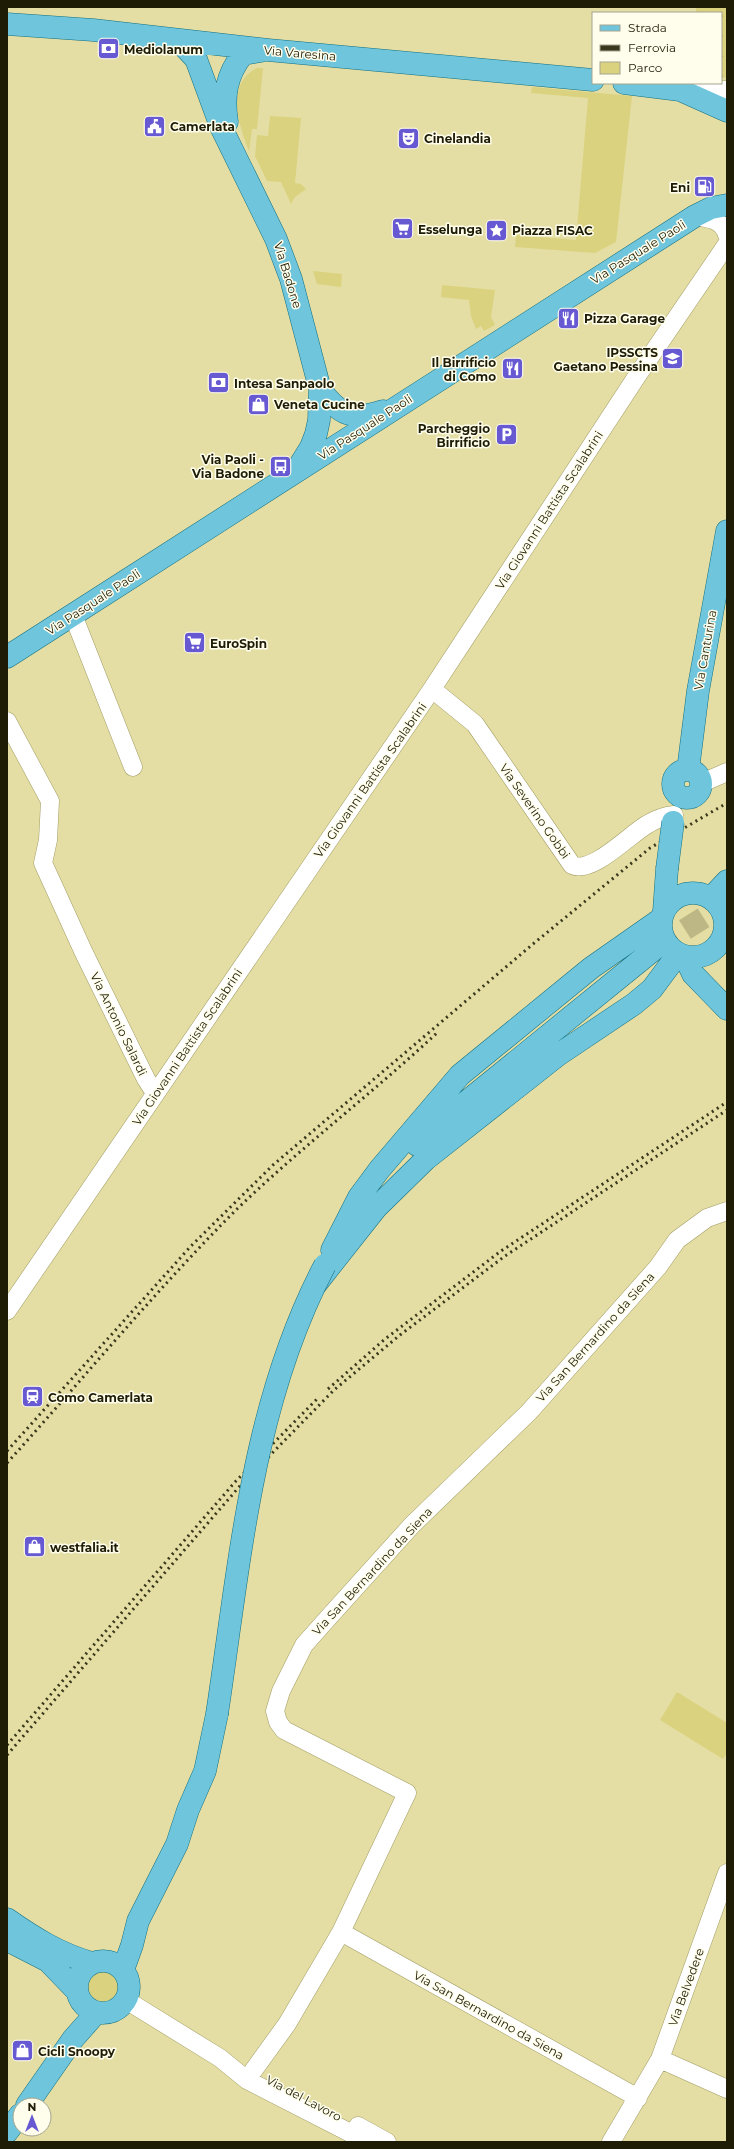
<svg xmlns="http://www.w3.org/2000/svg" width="734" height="2149" viewBox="0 0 734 2149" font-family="Montserrat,sans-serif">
  <defs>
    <pattern id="forest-firs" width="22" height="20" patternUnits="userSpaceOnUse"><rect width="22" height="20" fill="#dad27e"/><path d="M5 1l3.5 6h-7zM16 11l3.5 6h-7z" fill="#bbb46b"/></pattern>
  </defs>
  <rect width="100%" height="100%" fill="#e4dea4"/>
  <path fill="#dad27e" d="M257 68H263L257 129H252L249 151C239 127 225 83 257 68Z
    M532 87 632 96 616 242 595 253 515 247 516 235 576 240 588 98 531 93Z
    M270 116 301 118 295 183 301 184 306 189 295 197 291 204 281 182 267 181 255 156 257 135 268 136Z
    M313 271 342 274 341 287 317 284Z
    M442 285 495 290 491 317 495 325 484 331 481 326 476 329 471 316 469 300 441 297Z
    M677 1692 727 1723V1753L723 1759 660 1720Z
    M86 1987a16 16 0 1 1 32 0a16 16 0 1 1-32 0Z"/>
  <path fill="url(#forest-firs)" d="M696 7H727V78L721 77V13H696Z"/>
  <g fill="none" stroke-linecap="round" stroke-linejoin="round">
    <path stroke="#bcb784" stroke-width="22" stroke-dasharray="22 11" stroke-linecap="butt" d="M657 947 727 903"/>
    <defs>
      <path id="minor" d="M684 90H727
        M695 216C709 218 723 220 727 235
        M73 615 133 767
        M432 689 475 724 572 865C592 875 631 833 648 824 656 819 665 816 674 815
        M7 721 50 801 48 840 43 863 84 953 146 1079 155 1093
        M702 783 727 772
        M7 1311 432 689 637 376 727 244
        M341 1932 638 2098
        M126 2000 220 2058 247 2080 368 2142
        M660 2059 727 2089
        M253 2071 287 2024 341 1932 407 1793 284 1730 278 1722 275 1711 281 1691 304 1645 328 1618 412 1525 529 1412 658 1267 677 1240 707 1218 727 1211
        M358 2126 387 2142
        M611 2142 660 2059 727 1873"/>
      <path id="major" d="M7 24 93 30 268 50 593 80
        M178 40 196 59 221 127 276 239 291 279 320 389 319 420 316 434 311 447 298 468
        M624 83 680 90 727 111
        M227 122C223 96 226 75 243 54L261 51
        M320 389C339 415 353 421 383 411
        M7 657 695 216 711 208 727 205
        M673 784a14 14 0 1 1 28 0a14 14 0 1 1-28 0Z
        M688 770 698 691 727 531
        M661 925a32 32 0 1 1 64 0a32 32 0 1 1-64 0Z
        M711 898 727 881
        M664 911 667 869
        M685 957 693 974 727 1009
        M417 1145 455 1111 657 947
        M332 1250 359 1197 379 1170 460 1075 591 968 661 919
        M316 1284 376 1208 426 1159 558 1055 634 1004 652 989 678 954
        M7 1919C34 1938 60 1954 92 1963
        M7 1940 48 1961 76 1990
        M77 1987a26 26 0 1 1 52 0a26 26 0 1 1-52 0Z
        M123 1970 132 1945 138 1921 177 1844 188 1810 205 1771 217 1714
        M27 2105 73 2039 96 2013
        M7 2132 20 2115"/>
    </defs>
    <use href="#minor" stroke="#a29d65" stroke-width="19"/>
    <use href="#major" stroke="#147081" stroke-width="23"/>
    <use href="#minor" stroke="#fff" stroke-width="18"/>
    <use href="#major" stroke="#6ec5dc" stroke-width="22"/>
    <path stroke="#3a381c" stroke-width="3" stroke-dasharray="2 4" stroke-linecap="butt" d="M328 1389 385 1339 501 1251 727 1102
      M7 1451 191 1246 273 1165 533 944 650 848 727 803
      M7 1463C83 1379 156 1290 236 1210 301 1147 373 1093 439 1031
      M7 1745 235 1482 318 1398
      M7 1755 239 1487 334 1390 400 1335 505 1256 727 1110"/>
    <defs>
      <path id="major-bridge" d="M667 869 673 822
        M217 1714C240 1562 252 1403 325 1265"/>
    </defs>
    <use href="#major-bridge" stroke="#147081" stroke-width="23" stroke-linecap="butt"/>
    <use href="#major-bridge" stroke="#6ec5dc" stroke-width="22"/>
  </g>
  <defs>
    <symbol id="bank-square" viewBox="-11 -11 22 22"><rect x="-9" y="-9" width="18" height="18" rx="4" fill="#6659d2" stroke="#fffeec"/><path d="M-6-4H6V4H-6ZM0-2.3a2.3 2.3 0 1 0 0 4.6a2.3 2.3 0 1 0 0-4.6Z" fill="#fff"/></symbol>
    <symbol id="civic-square" viewBox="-11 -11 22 22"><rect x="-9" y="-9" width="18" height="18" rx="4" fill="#6659d2" stroke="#fffeec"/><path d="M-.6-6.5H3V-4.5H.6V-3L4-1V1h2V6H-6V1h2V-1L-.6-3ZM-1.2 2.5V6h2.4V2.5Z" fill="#fff"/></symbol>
    <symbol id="theatre-square" viewBox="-11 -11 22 22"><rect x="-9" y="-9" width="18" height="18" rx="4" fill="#6659d2" stroke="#fffeec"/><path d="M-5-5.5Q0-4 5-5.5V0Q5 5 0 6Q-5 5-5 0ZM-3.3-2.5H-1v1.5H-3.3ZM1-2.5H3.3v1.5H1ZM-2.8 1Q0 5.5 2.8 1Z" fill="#fff"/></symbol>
    <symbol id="fuel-square" viewBox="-11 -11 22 22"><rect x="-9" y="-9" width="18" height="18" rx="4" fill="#6659d2" stroke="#fffeec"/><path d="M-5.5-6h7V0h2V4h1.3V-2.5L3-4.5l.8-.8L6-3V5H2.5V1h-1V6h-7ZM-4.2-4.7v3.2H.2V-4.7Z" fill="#fff"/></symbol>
    <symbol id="supermarket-square" viewBox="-11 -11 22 22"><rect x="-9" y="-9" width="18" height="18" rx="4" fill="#6659d2" stroke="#fffeec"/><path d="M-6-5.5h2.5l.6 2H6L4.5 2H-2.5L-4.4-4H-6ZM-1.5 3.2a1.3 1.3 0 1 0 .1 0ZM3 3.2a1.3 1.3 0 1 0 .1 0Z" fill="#fff"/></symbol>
    <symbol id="sight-square" viewBox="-11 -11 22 22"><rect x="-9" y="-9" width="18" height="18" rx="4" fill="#6659d2" stroke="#fffeec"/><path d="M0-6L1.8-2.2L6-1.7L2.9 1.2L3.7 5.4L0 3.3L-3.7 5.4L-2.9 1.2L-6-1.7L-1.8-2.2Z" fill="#fff"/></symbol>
    <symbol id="restaurant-square" viewBox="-11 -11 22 22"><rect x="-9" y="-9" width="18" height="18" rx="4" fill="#6659d2" stroke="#fffeec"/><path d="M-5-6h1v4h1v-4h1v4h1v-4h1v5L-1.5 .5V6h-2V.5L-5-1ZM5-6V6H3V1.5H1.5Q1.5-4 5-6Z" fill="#fff"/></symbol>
    <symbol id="school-square" viewBox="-11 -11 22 22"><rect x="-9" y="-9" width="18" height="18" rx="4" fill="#6659d2" stroke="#fffeec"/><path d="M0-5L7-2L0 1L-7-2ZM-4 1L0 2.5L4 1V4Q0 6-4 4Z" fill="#fff"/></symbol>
    <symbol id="shop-square" viewBox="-11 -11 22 22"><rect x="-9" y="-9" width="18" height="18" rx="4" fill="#6659d2" stroke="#fffeec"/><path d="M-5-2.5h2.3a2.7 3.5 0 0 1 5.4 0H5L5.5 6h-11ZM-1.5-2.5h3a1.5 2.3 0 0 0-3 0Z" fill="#fff"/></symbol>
    <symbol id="parking-square" viewBox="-11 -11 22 22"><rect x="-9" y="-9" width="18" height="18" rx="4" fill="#6659d2" stroke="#fffeec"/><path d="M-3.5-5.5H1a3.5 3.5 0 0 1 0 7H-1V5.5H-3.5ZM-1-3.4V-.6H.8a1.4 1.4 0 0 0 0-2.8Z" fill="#fff"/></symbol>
    <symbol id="bus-square" viewBox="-11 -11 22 22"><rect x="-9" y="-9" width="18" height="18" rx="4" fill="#6659d2" stroke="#fffeec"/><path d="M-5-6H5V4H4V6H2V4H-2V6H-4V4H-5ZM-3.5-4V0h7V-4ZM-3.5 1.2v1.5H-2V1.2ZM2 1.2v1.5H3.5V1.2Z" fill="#fff"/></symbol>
    <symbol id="station-square" viewBox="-11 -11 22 22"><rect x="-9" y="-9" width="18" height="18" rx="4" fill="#6659d2" stroke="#fffeec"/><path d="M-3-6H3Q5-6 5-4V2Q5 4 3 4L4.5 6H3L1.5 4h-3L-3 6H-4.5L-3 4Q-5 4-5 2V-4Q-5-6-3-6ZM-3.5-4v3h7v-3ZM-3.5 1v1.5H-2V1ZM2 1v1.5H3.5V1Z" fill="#fff"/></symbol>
  </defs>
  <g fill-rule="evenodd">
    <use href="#bank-square" x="96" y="36" width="25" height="25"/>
    <use href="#civic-square" x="142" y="114" width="25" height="25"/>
    <use href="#theatre-square" x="396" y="126" width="25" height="25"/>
    <use href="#fuel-square" x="692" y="174" width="25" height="25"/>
    <use href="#supermarket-square" x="390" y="216" width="25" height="25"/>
    <use href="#sight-square" x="484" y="218" width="25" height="25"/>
    <use href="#restaurant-square" x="556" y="306" width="25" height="25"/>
    <use href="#school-square" x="660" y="346" width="25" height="25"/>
    <use href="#restaurant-square" x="500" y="356" width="25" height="25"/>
    <use href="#bank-square" x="206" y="370" width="25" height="25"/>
    <use href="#shop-square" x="246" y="392" width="25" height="25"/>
    <use href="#parking-square" x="494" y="422" width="25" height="25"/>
    <use href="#bus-square" x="268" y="454" width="25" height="25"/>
    <use href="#supermarket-square" x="182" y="630" width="25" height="25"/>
    <use href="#station-square" x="20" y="1384" width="25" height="25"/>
    <use href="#shop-square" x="22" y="1534" width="25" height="25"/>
    <use href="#shop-square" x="10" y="2038" width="25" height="25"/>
  </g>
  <g text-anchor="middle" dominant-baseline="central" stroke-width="3" stroke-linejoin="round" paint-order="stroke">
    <g font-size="12" font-weight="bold" fill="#1e1c05" stroke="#fffeec" text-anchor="start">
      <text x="124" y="49">Mediolanum</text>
      <text x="170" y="126">Camerlata</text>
      <text x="424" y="138">Cinelandia</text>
      <text x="690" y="187" text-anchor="end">Eni</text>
      <text x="418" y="229">Esselunga</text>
      <text x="512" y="230">Piazza FISAC</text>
      <text x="584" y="318">Pizza Garage</text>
      <text x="658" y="352" text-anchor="end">IPSSCTS<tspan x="658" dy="14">Gaetano Pessina</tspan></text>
      <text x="496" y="362" text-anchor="end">Il Birrificio<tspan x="496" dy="14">di Como</tspan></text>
      <text x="234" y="383">Intesa Sanpaolo</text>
      <text x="274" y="404">Veneta Cucine</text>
      <text x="490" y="428" text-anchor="end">Parcheggio<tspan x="490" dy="14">Birrificio</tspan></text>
      <text x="264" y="459" text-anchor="end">Via Paoli -<tspan x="264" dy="14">Via Badone</tspan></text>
      <text x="210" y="643">EuroSpin</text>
      <text x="48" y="1397">Como Camerlata</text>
      <text x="50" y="1547">westfalia.it</text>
      <text x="38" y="2051">Cicli Snoopy</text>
    </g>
    <g font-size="12" fill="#1e1c05" stroke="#fffeec">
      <text transform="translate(300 53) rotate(5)">Via Varesina</text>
      <text transform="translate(638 252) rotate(-32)">Via Pasquale Paoli</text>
      <text transform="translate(288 275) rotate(73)">Via Badone</text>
      <text transform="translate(365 427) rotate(-33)">Via Pasquale Paoli</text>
      <text transform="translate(549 510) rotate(-57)">Via Giovanni Battista Scalabrini</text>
      <text transform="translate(93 602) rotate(-33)">Via Pasquale Paoli</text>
      <text transform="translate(705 650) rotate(-80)">Via Canturina</text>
      <text transform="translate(370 780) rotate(-55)">Via Giovanni Battista Scalabrini</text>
      <text transform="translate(535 811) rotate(55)">Via Severino Gobbi</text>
      <text transform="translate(119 1024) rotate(64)">Via Antonio Salardi</text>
      <text transform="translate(187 1047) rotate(-56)">Via Giovanni Battista Scalabrini</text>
      <text transform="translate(595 1337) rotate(-48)">Via San Bernardino da Siena</text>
      <text transform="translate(372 1571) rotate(-47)">Via San Bernardino da Siena</text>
      <text transform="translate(686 1987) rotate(-70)">Via Belvedere</text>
      <text transform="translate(489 2015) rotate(29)">Via San Bernardino da Siena</text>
      <text transform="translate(304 2098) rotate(28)">Via del Lavoro</text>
    </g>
  </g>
  <rect width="734" height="2149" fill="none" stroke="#1e1c05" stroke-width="16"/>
  <rect x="592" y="12" width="130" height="72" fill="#fffeec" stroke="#a5a490"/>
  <rect x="600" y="25" width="20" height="6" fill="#6ec5dc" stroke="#a5a490"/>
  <text x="628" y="32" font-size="12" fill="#1e1c05">Strada</text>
  <rect x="600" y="45" width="20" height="6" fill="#3a381c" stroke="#a5a490"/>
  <text x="628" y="52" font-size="12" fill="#1e1c05">Ferrovia</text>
  <rect x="600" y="62" width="20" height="12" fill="#dad27e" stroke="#a5a490"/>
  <text x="628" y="72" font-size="12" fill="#1e1c05">Parco</text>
  <g transform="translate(32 2117)"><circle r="19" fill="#fffeec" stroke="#a5a490"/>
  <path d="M0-3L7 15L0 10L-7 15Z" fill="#6659d2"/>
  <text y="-6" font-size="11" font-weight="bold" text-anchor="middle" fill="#1e1c05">N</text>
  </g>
</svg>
